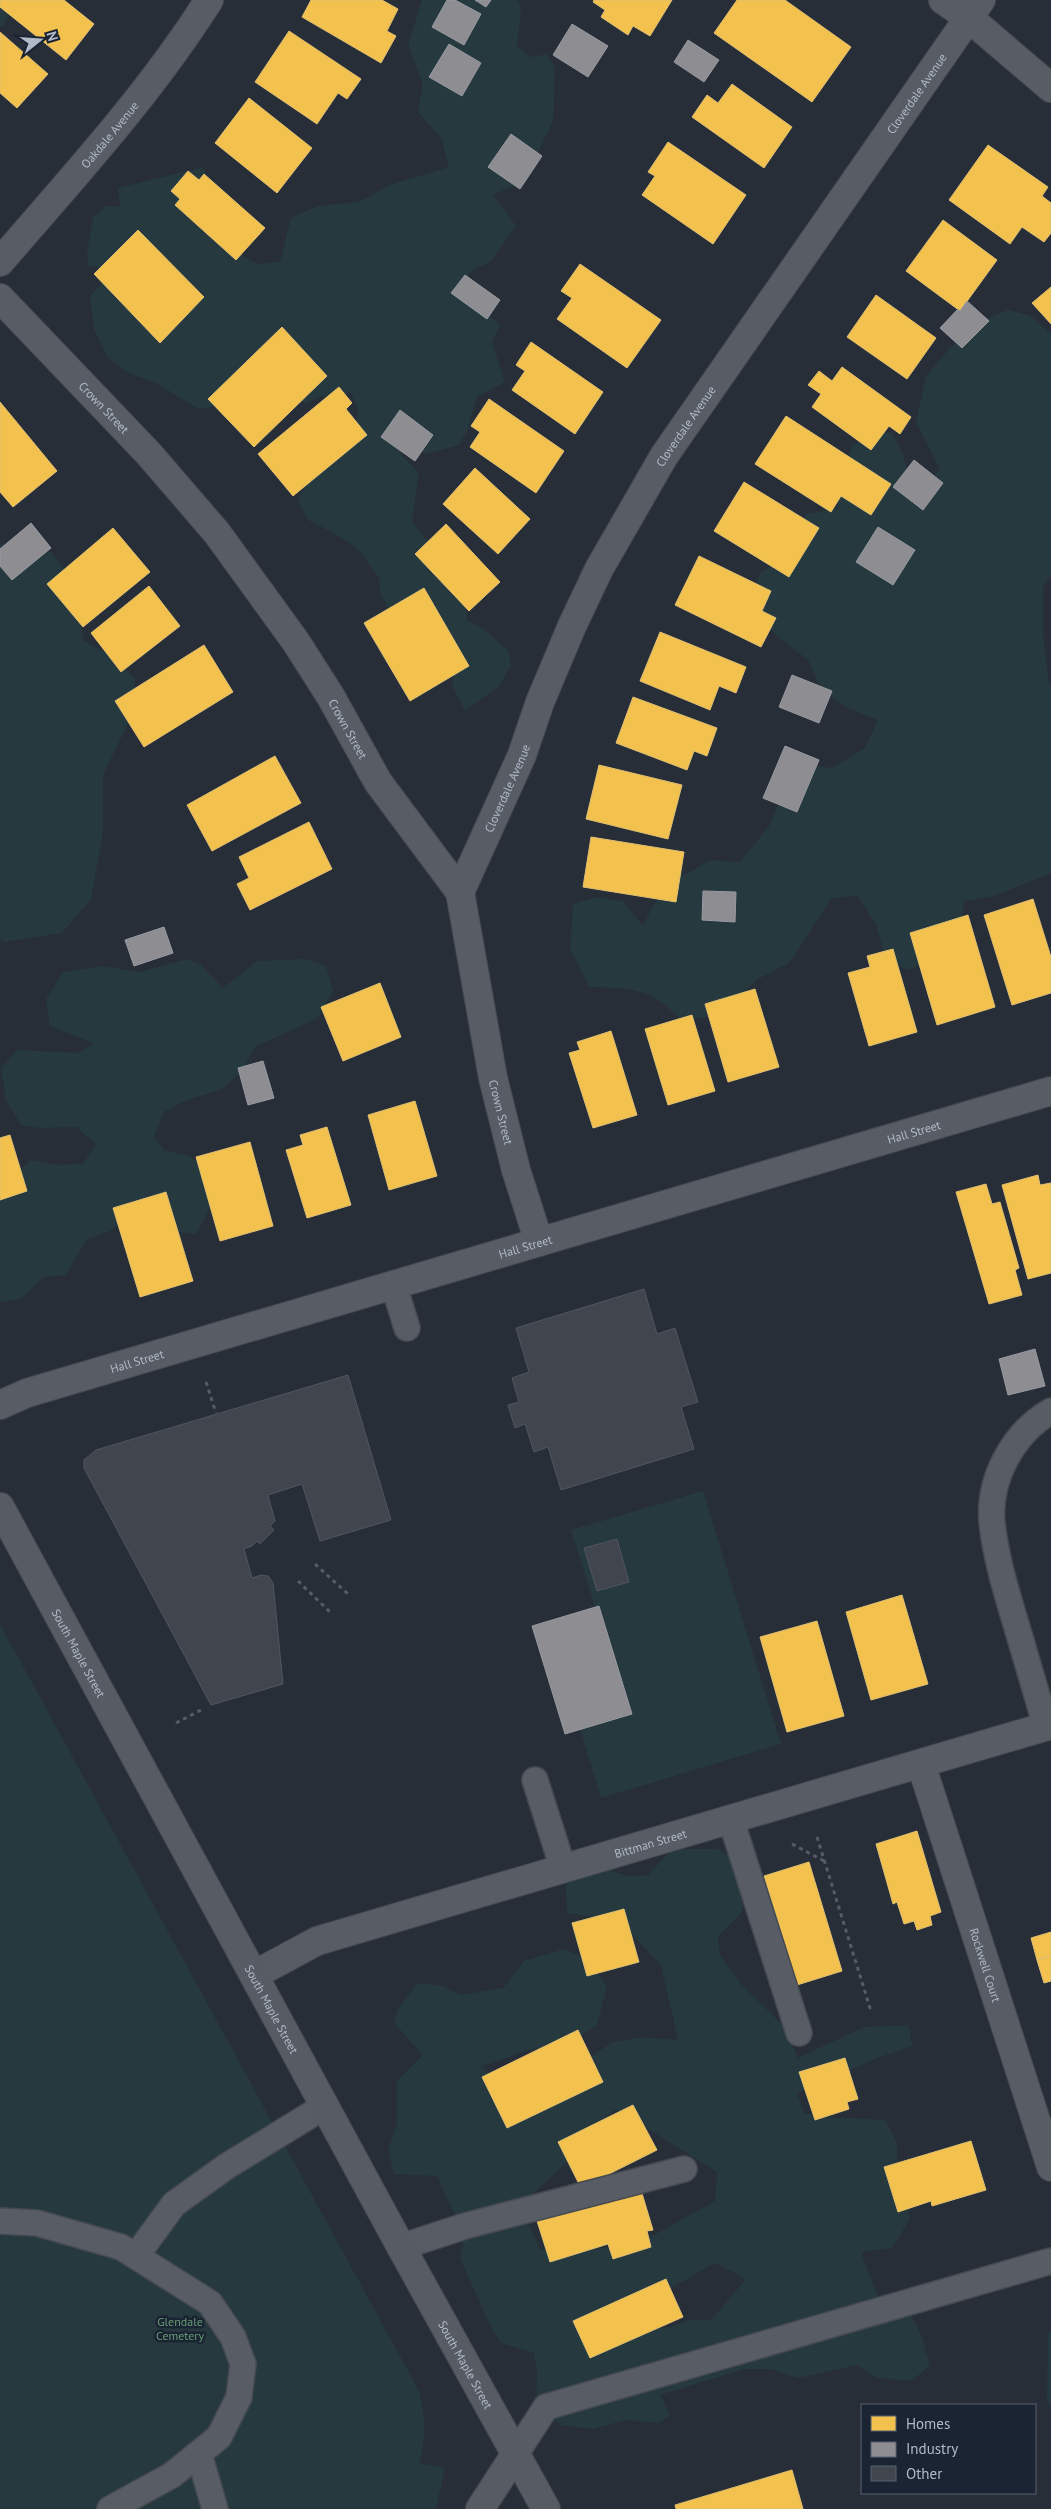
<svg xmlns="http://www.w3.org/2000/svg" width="1051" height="2509" viewBox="0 0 1051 2509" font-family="'PT Sans',sans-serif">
  <rect width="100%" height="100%" fill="#282e38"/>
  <path fill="#25393e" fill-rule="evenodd" d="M0 0H17L4 25 0 27Z
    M422 0H518L521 9 517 46 531 57 547 54 555 68 553 121 524 182 493 195 516 226 491 261 470 272 459 288 500 325 492 342 505 382 477 397 467 431 459 445 426 454 398 438 401 454 419 473 412 521 424 536 433 556 465 595 467 620 483 629 508 650 511 666 498 687 465 711 452 685 456 661 391 614 381 594 379 578 358 549 337 535 308 520 298 501 319 454 355 428 358 410 351 393 320 397 305 403 290 395 198 409 155 382 130 374 107 357 94 329 90 296 106 279 112 269 88 266 87 253 93 217 106 206 120 207 118 188 203 167 229 249 258 264 280 262 291 218 318 206 359 202 390 185 449 167 441 138 418 112 423 84 408 45Z
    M1008 310 1031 316 1051 334V576L1043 586V635L1049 683 1051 684V873L991 897 964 901 962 926 935 959 908 970 886 960 876 925 858 896 832 898 789 963 758 979 724 1011 703 1018H679C650 987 629 988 589 987L570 949 573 904 597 897 623 901 643 926 652 907 672 880 694 870 709 860 740 862 769 826 790 777 812 765 832 768 865 748 878 720 846 707 822 690 808 660 778 637 749 605 760 573 792 554 806 514 837 508 845 466 852 446 874 432 892 433 903 455 911 484 925 488 940 469 916 423 926 376 948 350 981 321Z
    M0 544 10 548 51 552 71 579 84 641 115 657 135 679V709L103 775V834L91 899 62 933 4 942 0 939Z
    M188 959 201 965 223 988 257 961 305 959 326 966 333 992 318 1018 255 1047 243 1070 222 1089 187 1100 164 1112 154 1136 164 1150 189 1156 212 1172 218 1193 196 1234 171 1231 125 1219 110 1231 87 1239 66 1275 43 1277 21 1299 0 1302V1193L30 1160 55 1165 83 1164 96 1144 76 1127 38 1128 21 1125 6 1100 1 1068 17 1050 79 1053 93 1043 50 1026 46 999 63 972 103 966 139 972Z
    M703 1491 781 1744 601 1798 580 1729 632 1713 600 1606 595 1607 571 1530ZM585 1548 629 1582 597 1591Z
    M0 1624 419 2391C425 2416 427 2437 419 2463L445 2468 436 2509H0Z
    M672 1849H717L738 1861 743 1911 718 1937 720 1955 741 1984 786 2028 798 2058 864 2027 908 2025 913 2046 880 2057 797 2093 804 2113 823 2117 885 2120 897 2143V2179L906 2198 910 2219 892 2248 861 2252 879 2300 907 2308 921 2334 930 2366 911 2381 877 2378 857 2365 798 2378 771 2369H744L660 2395 670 2415 659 2423 626 2420 592 2429 560 2425 536 2402 537 2371 534 2353 501 2343 490 2325 460 2258 463 2244 457 2220 437 2176 394 2174 388 2150 397 2124V2081L423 2055 394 2023 398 2009 417 1983 442 1986 461 1995 503 1988 524 1961 564 1949 588 1959 607 1987 597 2025 570 2043 529 2050 482 2066 500 2085 581 2063 611 2043 641 2037 678 2040 661 1965 619 1921 567 1913 566 1881 602 1868 628 1876 648 1875ZM616 2109 717 2172 715 2201 636 2245 566 2251 540 2249 529 2225 530 2196 565 2164 583 2135ZM715 2263 746 2279 711 2320H688L670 2327 632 2330 657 2296Z
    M1048 2333H1051V2408L1047 2403Z"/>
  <path fill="#f2c14e" stroke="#debf73" d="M0 0H64L94 24 66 60 0 7Z
    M311 0H382L398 9 387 31 396 36 381 63 302 17Z
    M594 0H672L650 36 633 26 628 35 601 17 605 10 593 2Z
    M737 0H785L851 47 812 102 714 33Z
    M289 31 361 79 347 99 338 93 317 124 255 82Z
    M0 32 48 74 17 108 0 93Z
    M732 84 792 127 764 168 692 117 707 95 718 103Z
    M249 98 312 148 277 193 215 143Z
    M668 142 746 195 713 244 642 195 655 176 648 172Z
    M988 145 1048 187 1042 196 1051 203V233L1044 242 1022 227 1010 244 949 200Z
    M188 171 199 180 204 174 265 228 236 260 175 205 180 199 171 191Z
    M943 220 997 260 960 311 906 271Z
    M138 230 204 297 160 343 94 274Z
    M580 264 661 320 627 368 557 319 572 298 561 291Z
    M1051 287V324L1032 303Z
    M876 295 936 338 907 379 847 337Z
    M282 327 327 376 254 447 208 399Z
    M531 342 603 392 575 434 512 390 525 371 516 365Z
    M842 367 911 417 900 434 889 426 871 450 812 407 821 394 808 385 819 371 832 381Z
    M339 387 352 403 346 409 367 435 293 496 258 454Z
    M489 399 564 451 536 493 470 447 480 432 471 426Z
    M0 402 57 471 13 507 0 492Z
    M786 416 891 484 871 515 841 496 831 512 755 464Z
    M475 468 530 519 498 554 443 504Z
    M744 482 819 528 789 577 714 531Z
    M446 524 500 582 469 611 415 554Z
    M113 528 150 572 83 627 47 584Z
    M699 556 771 591 762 611 776 618 761 647 675 605Z
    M149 586 180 626 121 672 91 633Z
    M424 588 469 666 410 701 364 623Z
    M660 632 746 667 736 693 719 686 710 710 640 681Z
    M204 645 233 692 144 747 115 701Z
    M633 697 717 728 707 756 694 751 687 770 616 743Z
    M275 756 301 803 212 851 187 805Z
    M599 765 682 785 668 839 586 819Z
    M309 822 332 869 250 910 237 884 249 878 239 857Z
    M591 837 684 852 676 902 583 887Z
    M1033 899 1051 957V993L1012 1005 984 915Z
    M968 915 995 1007 937 1025 910 933Z
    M893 949 917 1032 869 1046 848 973 870 967 867 956Z
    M380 983 401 1037 343 1061 321 1007Z
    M755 989 779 1067 728 1082 705 1004Z
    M692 1015 715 1091 668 1105 645 1029Z
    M611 1031 637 1115 593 1128 569 1053 580 1050 577 1042Z
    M415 1101 437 1176 389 1190 368 1115Z
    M327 1127 351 1205 307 1218 286 1150 303 1145 300 1135Z
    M10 1135 27 1191 0 1200V1138Z
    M250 1142 273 1226 220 1241 196 1157Z
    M1038 1175 1040 1185 1051 1183V1273L1028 1279 1002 1185Z
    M986 1184 992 1204 1000 1202 1019 1268 1015 1270 1022 1295 989 1304 956 1192Z
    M166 1192 193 1281 140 1297 113 1208Z
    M902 1595 928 1684 871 1700 846 1612Z
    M817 1621 844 1716 787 1732 760 1637Z
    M917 1831 941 1912 930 1916 932 1925 917 1930 914 1921 904 1924 897 1902 893 1904 876 1844Z
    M809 1862 842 1971 797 1985 764 1876Z
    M624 1909 639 1962 587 1976 572 1923Z
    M1051 1932V1956L1037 1960 1031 1938Z
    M1051 1956V1981L1044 1983 1037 1960Z
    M578 2030 603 2082 507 2128 482 2077Z
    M845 2058 858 2099 847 2102 849 2109 815 2120 799 2072Z
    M633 2105 657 2150 581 2188 558 2142Z
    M971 2141 986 2190 932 2206 931 2201 898 2212 884 2167Z
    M641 2190 653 2230 647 2231 651 2247 613 2259 608 2244 550 2262 537 2221Z
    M666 2279 683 2317 590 2358 573 2321Z
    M792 2470 803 2509H676L675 2505Z"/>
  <path fill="#8d8d92" stroke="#989aa2" d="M447 0H455L481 14 464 45 432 27Z
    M475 0H491L486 7Z
    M572 24 608 46 588 77 553 55Z
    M688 40 719 60 704 82 674 62Z
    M449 44 481 63 462 96 429 77Z
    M511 134 542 156 520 189 488 167Z
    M465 275 500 300 487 319 451 293Z
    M967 301 989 321 962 348 940 328 958 309 960 311Z
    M400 410 433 435 415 461 381 437Z
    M914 460 943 483 923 510 893 487Z
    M31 523 51 548 12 580 0 566V549Z
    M878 527 915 550 893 585 856 562Z
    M792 675 832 691 819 723 779 707Z
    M785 746 819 760 797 812 763 798Z
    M703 891 736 892 735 922 702 920Z
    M164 927 173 953 134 966 125 940Z
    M263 1061 274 1098 248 1105 238 1068Z
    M1035 1349 1045 1386 1008 1395 999 1359Z
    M599 1606 632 1714 565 1734 532 1626Z"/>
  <path fill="#41464e" stroke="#50565f" d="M644 1289 657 1334 675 1328 698 1402 681 1407 694 1449 561 1490 548 1447 534 1452 525 1424 515 1428 508 1405 519 1402 512 1378 529 1372 516 1328Z
    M348 1375 391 1520 320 1541 302 1484 268 1495 275 1521 270 1526 274 1530 260 1544 257 1541 252 1546 244 1549 252 1578 261 1575 268 1576 273 1583 283 1684 211 1705 84 1468V1460L96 1450Z
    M617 1539 629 1582 597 1591 584 1548Z"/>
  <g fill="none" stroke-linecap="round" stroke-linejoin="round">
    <defs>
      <path id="lane" d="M394 1286 407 1328
        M1046 1726C1036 1692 1026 1658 1016 1624 1006 1591 996 1558 992 1523 988 1479 1013 1433 1051 1411
        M535 1780 563 1868
        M731 1820 799 2033
        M0 2221 37 2223 121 2247 210 2303 233 2337 243 2364 239 2397 219 2437 172 2475 110 2509
        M401 2247 465 2226 684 2169
        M136 2256 174 2204 227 2166 325 2106
        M199 2454 215 2509
        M515 2455 546 2407 1051 2261"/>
      <g id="street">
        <path d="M943 0 969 18 1051 88"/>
        <path id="s1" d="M0 262C73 177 149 95 209 0"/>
        <path id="s2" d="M0 298 149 454 217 533 296 642 331 697 378 782 460 892 493 1078 516 1170 539 1242"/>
        <path id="s3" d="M460 892 522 755 540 702 572 626 599 569 664 456 981 0"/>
        <path id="s4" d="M0 1405 27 1393 1051 1091"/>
        <path id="s5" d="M921 1764 1051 2167"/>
        <path id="s6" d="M254 1975 317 1941 1051 1725"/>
      </g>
      <g id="secondary">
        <path id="s7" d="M0 1507 401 2247 546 2509"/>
        <path d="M480 2509 515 2455"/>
      </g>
    </defs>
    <use href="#lane" stroke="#454950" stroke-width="28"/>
    <use href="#street" stroke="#454950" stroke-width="30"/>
    <use href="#secondary" stroke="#454950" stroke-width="30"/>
    <path stroke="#565c63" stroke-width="3" stroke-dasharray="4 4" stroke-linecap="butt" d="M206 1382 216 1413
      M315 1564 348 1594
      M298 1581 332 1614
      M176 1723 203 1709
      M817 1837 870 2008 867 2009
      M792 1844 824 1861"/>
    <use href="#lane" stroke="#585d65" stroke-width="25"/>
    <use href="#street" stroke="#585d65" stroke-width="28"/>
    <use href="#secondary" stroke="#575b63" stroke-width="28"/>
  </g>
  <g text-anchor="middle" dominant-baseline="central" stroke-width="5" stroke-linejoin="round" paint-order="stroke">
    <g font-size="12" fill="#b1bac9" stroke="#1b2433">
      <text stroke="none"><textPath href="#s3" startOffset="924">Cloverdale Avenue</textPath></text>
      <text stroke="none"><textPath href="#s1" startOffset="168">Oakdale Avenue</textPath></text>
      <text stroke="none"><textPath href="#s2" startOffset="151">Crown Street</textPath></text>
      <text stroke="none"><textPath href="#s3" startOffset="519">Cloverdale Avenue</textPath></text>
      <text stroke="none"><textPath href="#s2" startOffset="556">Crown Street</textPath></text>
      <text stroke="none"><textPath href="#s3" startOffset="114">Cloverdale Avenue</textPath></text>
      <text stroke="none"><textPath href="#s2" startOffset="978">Crown Street</textPath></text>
      <text stroke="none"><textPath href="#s4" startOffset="954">Hall Street</textPath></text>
      <text stroke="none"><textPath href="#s4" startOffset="549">Hall Street</textPath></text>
      <text stroke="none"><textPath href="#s4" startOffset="144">Hall Street</textPath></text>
      <text stroke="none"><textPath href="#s7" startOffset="166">South Maple Street</textPath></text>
      <text stroke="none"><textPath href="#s6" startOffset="419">Bittman Street</textPath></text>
      <text stroke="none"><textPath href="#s5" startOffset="211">Rockwell Court</textPath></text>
      <text stroke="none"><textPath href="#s7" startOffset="571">South Maple Street</textPath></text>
      <text stroke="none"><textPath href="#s7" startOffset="976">South Maple Street</textPath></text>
    </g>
    <g font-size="12" fill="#679c74" stroke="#1b2433">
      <text x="180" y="2321">Glendale<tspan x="180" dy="14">Cemetery</tspan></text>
    </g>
  </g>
  <rect x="861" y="2404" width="175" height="90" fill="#1b2433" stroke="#57606f"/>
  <rect x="871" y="2416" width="25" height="15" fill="#f2c14e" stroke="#57606f"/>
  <text x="906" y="2429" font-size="15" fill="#b1bac9">Homes</text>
  <rect x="871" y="2442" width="25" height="15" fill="#8d8d92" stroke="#57606f"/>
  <text x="906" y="2454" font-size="15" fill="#b1bac9">Industry</text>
  <rect x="871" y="2466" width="25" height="15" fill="#41464e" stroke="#57606f"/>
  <text x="906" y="2479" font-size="15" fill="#b1bac9">Other</text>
  <g transform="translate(40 40) rotate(73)" stroke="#1b2433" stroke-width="4" paint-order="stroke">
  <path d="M0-4L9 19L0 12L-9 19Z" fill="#b1bac9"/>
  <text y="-8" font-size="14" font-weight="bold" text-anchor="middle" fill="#b1bac9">N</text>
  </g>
</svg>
